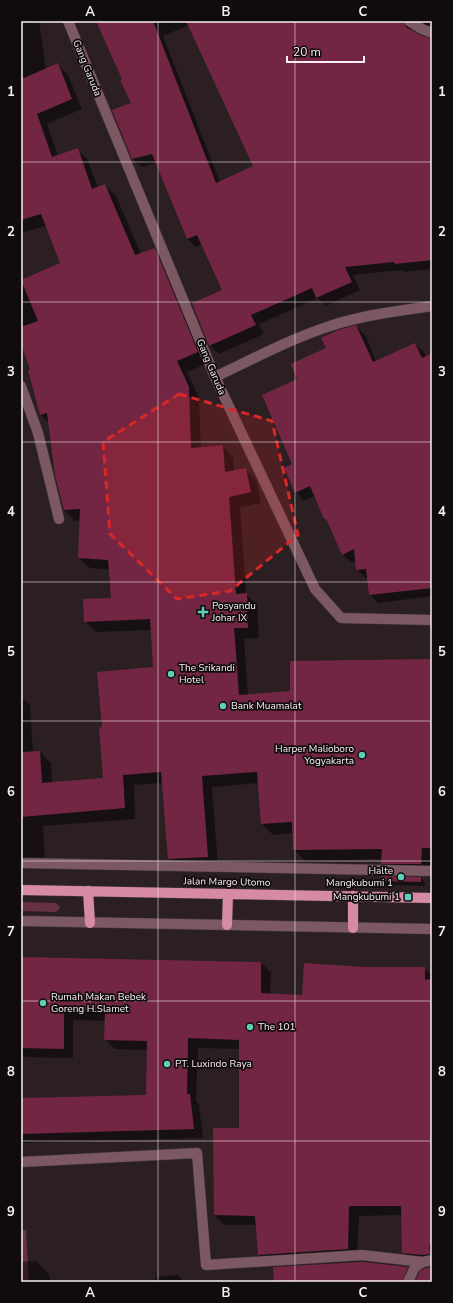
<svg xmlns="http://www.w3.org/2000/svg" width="453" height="1303" viewBox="0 0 453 1303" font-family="'Nunito Sans',sans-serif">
  <rect width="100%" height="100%" fill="#2c1f22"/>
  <path fill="#663143" d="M21 902 56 903 60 907 58 910 56 912 21 911Z
    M21 1230H26L29 1282H21Z"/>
  <path fill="#0007" fill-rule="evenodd" d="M21 21H39L46 69 57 64 68 75 82 109 47 124 58 156 77 149 88 160 98 188 105 185 116 196 141 254 154 249 165 260 208 363 187 372 199 398 201 448 222 446 233 457 234 472 245 469 256 480 261 503 240 507 246 594 257 605 259 638 244 639 248 695 291 692 432 660V875L393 874 382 863V859L305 861 294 850V833L273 835 262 824 259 783 212 787 218 867 179 869 169 859 163 783 134 785 135 819 43 826 45 860 21 861V696L30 705 33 752H40L51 763 52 783 104 779 103 728 155 667 152 630 96 632 85 621 112 599 110 570 90 568 79 558 81 520 75 521 64 510 49 423 41 415 29 371 31 370 21 341V281L61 263 46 226 21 233Z
    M97 21H432V30L412 26 410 31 418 35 432 40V269L404 272 402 270 353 275 360 290 326 306 318 298 259 324 264 334 219 354 210 346 193 304 223 291 202 244 196 247 187 239 157 163 142 167 133 159 113 111 132 104 124 80ZM189 25 254 167 220 182 163 36Z
    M356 326 365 335 376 361 415 344 424 352 426 357 432 354V596L378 603 370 594 368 578H366L357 570 356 561 351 562 342 554 315 496 304 501 296 492 293 465 298 380 327 349Z
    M21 507 23 524H21Z
    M421 878 425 883V886L386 885 382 881Z
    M21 958 261 963 271 972 270 995 303 996 364 968H424L432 976V1265L413 1262 403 1253 402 1215 359 1216 357 1259 268 1265 259 1255 256 1225H224L215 1215 240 1129V1049L198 1048 196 1101 199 1104 203 1138 21 1143V1099L147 1096 148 1050 115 1049 105 1039 106 1021 73 1020V1058L21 1057Z
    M36 1261 50 1276V1282H21V1262Z
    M178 1275 185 1282H156L155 1277Z"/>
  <path fill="#722643" d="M96 21H153L216 183 253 166 186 21H403L406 27 420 35 432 39V260L395 264 394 262 345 267 352 282 316 298 312 288 251 315 256 325 209 346 192 303 222 290 197 235 187 239 152 154 132 159 112 110 131 103 120 80 122 79Z
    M58 63 72 99 37 114 52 157 78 148 92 189 105 184 135 255 155 248 198 352 177 361 189 387 191 448 223 445 225 472 246 468 251 492 229 497 236 594 247 593 248 628H234L239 695 290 691V661L432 659V848H422L421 864H381L382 849 293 850 292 822 261 824 257 772 202 776 208 857 168 859 161 772 123 775 125 808 21 817V752L40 751 42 783 103 778 99 728 102 727 97 672 153 667 150 619 84 622 83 599 111 598 108 560 78 558 80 509 64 510 55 475 47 413 40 415 28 370 30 369 21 344V327L38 321 21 280 60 263 41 214 21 220V77L24 78Z
    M356 325 373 362 415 343 422 358 432 353V588L369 595 366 569 356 570 354 549 342 555 326 519H324L310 486 295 493 284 468 292 464 262 395 297 379 291 364 326 348 321 338 338 330Z
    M381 876 421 877V882L381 881Z
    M21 957 261 962V993L302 995 304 963 364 967H425V980L432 979V1245H429L430 1254 423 1255 402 1253 401 1206H349L348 1249 258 1255 255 1216 214 1215 213 1128H239V1040L188 1038 187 1094H190L194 1129 21 1134V1098L146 1095 147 1041 104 1040 105 1012 64 1011V1049L21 1048Z
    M362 1262 408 1267 402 1282H274L273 1267Z
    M431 1267 432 1282H415L420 1271 426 1268Z"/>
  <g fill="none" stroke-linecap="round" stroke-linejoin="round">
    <defs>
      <path id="minor" d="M68 21 215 377 315 589 341 618 432 620
        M409 21 422 29 432 33
        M215 377C253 359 290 339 330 326 363 315 398 311 432 306
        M21 386 38 433 59 519
        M21 863 432 871
        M21 921 432 929
        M21 1162 197 1153 206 1265 362 1255 423 1262 432 1260
        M408 1282 415 1267 423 1262"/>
      <path id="major" d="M21 890 432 898
        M88 891 90 923
        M227 925 228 894
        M353 928V896"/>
    </defs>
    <use href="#minor" stroke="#493c3f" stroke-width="11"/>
    <use href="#major" stroke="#493c3f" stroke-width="11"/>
    <use href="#minor" stroke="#7c5862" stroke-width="10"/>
    <use href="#major" stroke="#d68ba2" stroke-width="10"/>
  </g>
  <path fill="#d62828" fill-opacity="0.2" stroke="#d62828" stroke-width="3" stroke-dasharray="8 5" stroke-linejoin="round" d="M179 394 272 421 298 535 230 591 177 599 110 534 103 442Z"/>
  <path fill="none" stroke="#f9eff2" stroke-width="1" stroke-opacity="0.55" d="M158 21V1282M295 21V1282M21 162H432M21 302H432M21 442H432M21 582H432M21 721H432M21 861H432M21 1001H432M21 1141H432"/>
  <g fill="#5cceba" stroke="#100b0c" stroke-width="1.5">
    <path d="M201 606h4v4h4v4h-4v4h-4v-4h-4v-4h4z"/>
    <circle cx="171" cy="674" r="4"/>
    <circle cx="223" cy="706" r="4"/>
    <circle cx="362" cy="755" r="4"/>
    <circle cx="401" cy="877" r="4"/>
    <rect x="404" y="893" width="8" height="8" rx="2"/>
    <circle cx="43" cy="1003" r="4"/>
    <circle cx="250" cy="1027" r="4"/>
    <circle cx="167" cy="1064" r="4"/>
  </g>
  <g text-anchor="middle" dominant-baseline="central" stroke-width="3.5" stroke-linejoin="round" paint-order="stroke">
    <g font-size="10" fill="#f9eff2" stroke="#100b0c">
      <text transform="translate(87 68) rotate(68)">Gang Garuda</text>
      <text transform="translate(211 367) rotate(67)">Gang Garuda</text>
      <text transform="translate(227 882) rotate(1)">Jalan Margo Utomo</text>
    </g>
    <g font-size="10" fill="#f9eff2" stroke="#100b0c" text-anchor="start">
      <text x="212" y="606">Posyandu<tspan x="212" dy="12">Johar IX</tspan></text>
      <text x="179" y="668">The Srikandi<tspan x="179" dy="12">Hotel</tspan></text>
      <text x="231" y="706">Bank Muamalat</text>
      <text x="354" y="749" text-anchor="end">Harper Malioboro<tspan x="354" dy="12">Yogyakarta</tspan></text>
      <text x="393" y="871" text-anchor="end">Halte<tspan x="393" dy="12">Mangkubumi 1</tspan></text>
      <text x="400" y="897" text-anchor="end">Mangkubumi 1</text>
      <text x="51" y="997">Rumah Makan Bebek<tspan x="51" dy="12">Goreng H.Slamet</tspan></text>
      <text x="258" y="1027">The 101</text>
      <text x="175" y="1064">PT. Luxindo Raya</text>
    </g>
  </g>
  <rect width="453" height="1303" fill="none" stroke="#100b0c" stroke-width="44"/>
  <path d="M287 56v6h77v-6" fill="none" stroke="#f9eff2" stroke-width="2"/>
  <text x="293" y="56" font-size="12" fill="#f9eff2" stroke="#100b0c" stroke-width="3" paint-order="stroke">20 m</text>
  <rect x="22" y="22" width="409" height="1259" fill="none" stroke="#f9eff2" stroke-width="1.5"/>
  <g font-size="13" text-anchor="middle" font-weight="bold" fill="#f9eff2">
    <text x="90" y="16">A</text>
    <text x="226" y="16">B</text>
    <text x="363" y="16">C</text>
    <text x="11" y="96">1</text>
    <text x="442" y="96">1</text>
    <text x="11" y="236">2</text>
    <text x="442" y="236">2</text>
    <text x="11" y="376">3</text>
    <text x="442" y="376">3</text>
    <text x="11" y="516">4</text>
    <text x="442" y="516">4</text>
    <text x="11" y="656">5</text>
    <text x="442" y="656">5</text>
    <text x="11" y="796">6</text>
    <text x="442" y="796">6</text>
    <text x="11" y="936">7</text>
    <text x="442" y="936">7</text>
    <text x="11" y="1076">8</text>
    <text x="442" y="1076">8</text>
    <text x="11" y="1216">9</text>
    <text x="442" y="1216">9</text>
    <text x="90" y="1297">A</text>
    <text x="226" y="1297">B</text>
    <text x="363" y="1297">C</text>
  </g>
</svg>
